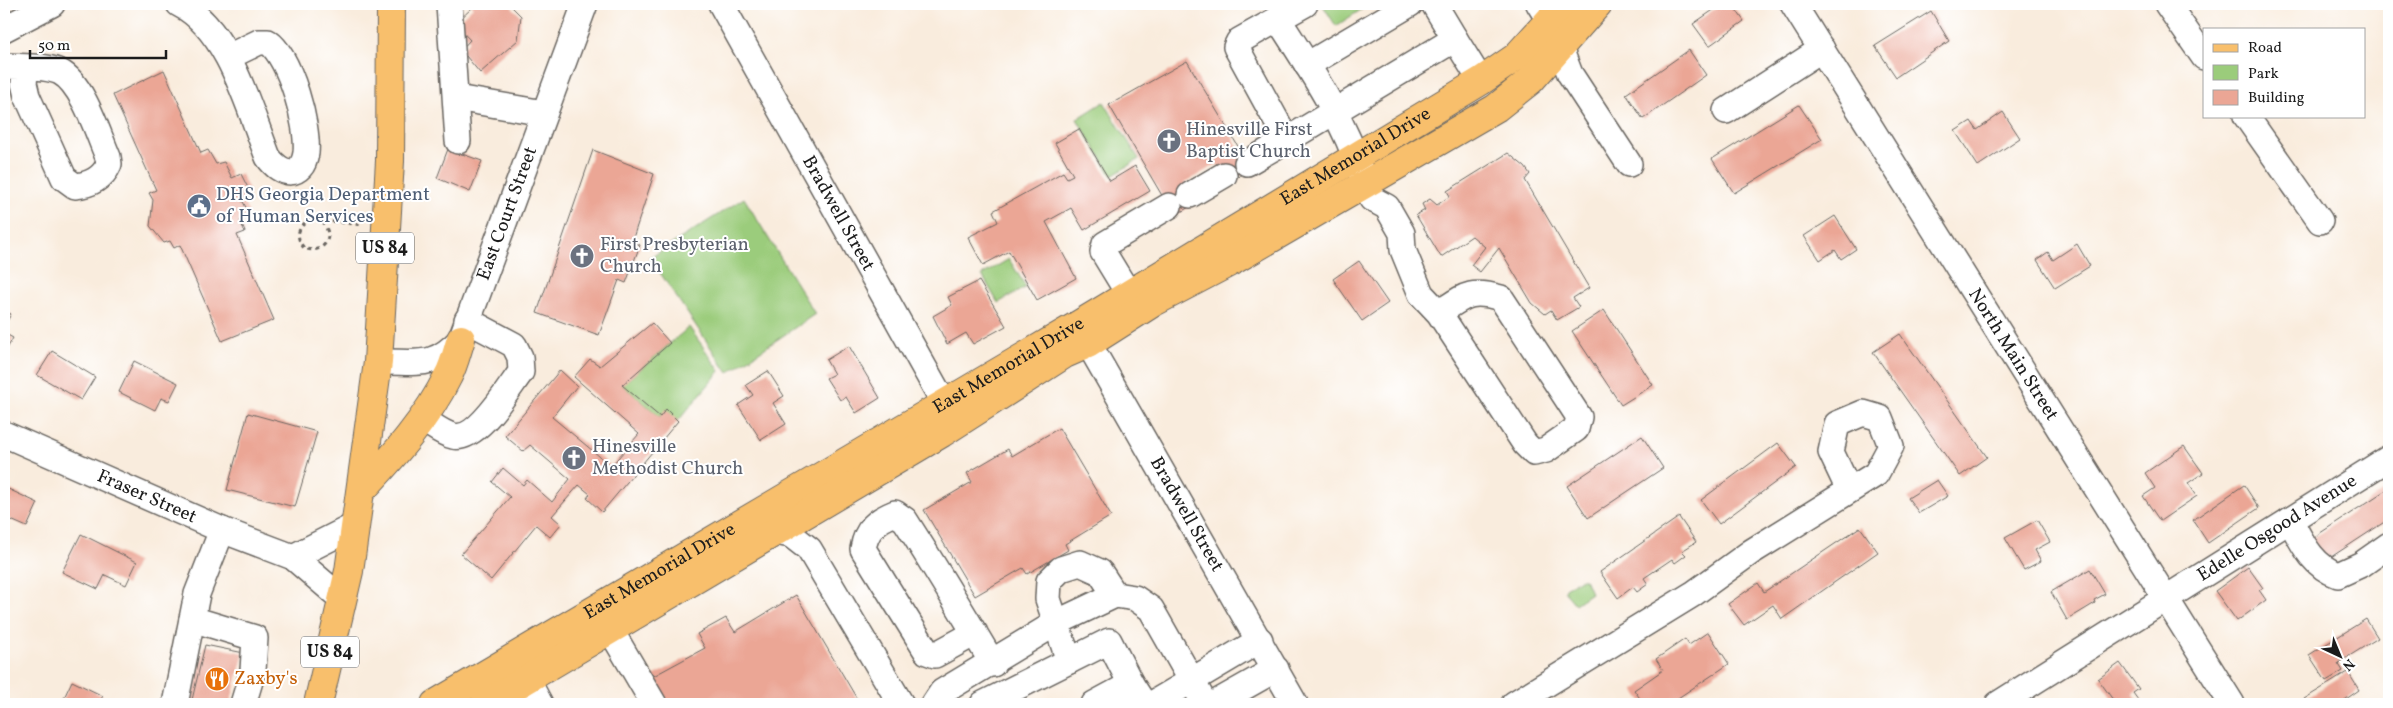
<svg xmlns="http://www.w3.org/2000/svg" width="2393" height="708" viewBox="0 0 2393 708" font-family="Vollkorn,serif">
  <rect width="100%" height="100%" fill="#fff"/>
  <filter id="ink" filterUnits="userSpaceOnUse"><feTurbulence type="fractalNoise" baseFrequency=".02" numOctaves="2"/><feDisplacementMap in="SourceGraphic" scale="10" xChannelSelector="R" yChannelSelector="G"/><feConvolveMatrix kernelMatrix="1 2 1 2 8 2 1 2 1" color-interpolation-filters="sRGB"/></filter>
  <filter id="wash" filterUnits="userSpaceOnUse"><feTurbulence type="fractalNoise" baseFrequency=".0096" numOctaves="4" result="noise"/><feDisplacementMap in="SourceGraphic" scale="20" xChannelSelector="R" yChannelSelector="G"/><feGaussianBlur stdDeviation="1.12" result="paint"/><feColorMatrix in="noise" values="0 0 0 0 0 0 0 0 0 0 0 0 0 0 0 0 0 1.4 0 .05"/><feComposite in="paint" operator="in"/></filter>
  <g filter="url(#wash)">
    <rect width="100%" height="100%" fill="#f9ecdd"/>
    <path fill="#9bcc7b" stroke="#5c744c" d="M1322 4H1370L1336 26Z
      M1104 102 1139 159 1112 176 1077 119Z
      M744 198 815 314 728 373 650 258Z
      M1009 259 1026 287 998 303 982 275Z
      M689 327 720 371 678 421 666 410 660 417 622 385Z
      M1580 579H1585L1591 593 1575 604 1564 591 1565 588Z"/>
    <g id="blocks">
      <path fill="#eba695" d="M470 4H509L521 16 518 40 480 73 461 50 470 40 455 24 473 7Z
        M1722 4H1732L1744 21 1709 46 1693 24Z
        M1931 11 1949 41 1896 77 1875 46Z
        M1689 50 1706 75 1643 119 1626 94Z
        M1187 61 1251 168 1229 183 1217 164 1184 183 1196 203 1174 216 1109 105Z
        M164 70 201 153 208 150 216 164 224 162 232 178 241 174 251 194 242 200 249 213 240 221 245 232 237 235 274 320 222 341 180 245 174 248 170 241 164 243 150 226 153 200 149 193 156 190 113 95Z
        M1799 105 1822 139 1734 193 1712 159Z
        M2003 112 2020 138 1978 166 1955 131 1971 121 1977 130Z
        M1079 129 1110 181 1135 166 1150 191 1084 230 1071 208 1046 222 1076 278 1037 300 1009 251 983 265 968 237 998 222 993 211 1063 172 1067 178 1073 175 1055 143Z
        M448 149 482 161 470 192 437 178Z
        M593 150 654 174 632 241 640 245 626 283 619 280 599 335 537 313Z
        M1508 153 1525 167 1530 174 1525 180 1589 288 1573 298 1579 307 1557 320 1551 310 1545 314 1532 303 1499 248 1480 272 1471 265 1485 247 1472 236 1441 257 1416 215 1425 210 1422 204 1430 199 1437 205 1450 196 1447 191Z
        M1835 216 1856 249 1841 259 1835 250 1820 260 1804 236Z
        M2077 244 2090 266 2055 288 2037 260 2048 252 2053 260Z
        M1359 261 1388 303 1362 321 1333 279Z
        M979 281 1006 326 973 344 966 333 947 344 933 316 952 305 948 297Z
        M4 310 11 314 4 327Z
        M1604 310 1653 385 1621 405 1572 331Z
        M652 323 670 343 622 385 660 417 666 409 678 421 602 512 587 498 590 494 579 485 552 516 561 524 550 537 536 525 491 580 461 554 510 497 492 482 503 468 523 485 527 480 552 502 570 479 530 445 523 451 505 436 560 370 577 386 552 417 611 466 639 434 574 377 590 359 600 366Z
        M4 333 13 338 4 354Z
        M1900 334 1987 457 1960 476 1873 352Z
        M849 346 880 398 856 413 846 397 840 400 826 378 834 374 826 360Z
        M52 351 95 377 81 400 37 375Z
        M134 361 178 383 169 401 161 398 155 410 119 392Z
        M768 371 784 396 773 403 786 424 761 440 738 405 753 395 746 385Z
        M248 413 317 432 295 507 227 490Z
        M1059 428 1111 516 1065 544 1068 550 1027 574 1023 568 975 596 924 510 972 482 967 473 1008 449 1012 456Z
        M1642 436 1663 468 1588 518 1567 486Z
        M1778 443 1796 467 1719 524 1701 500Z
        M2184 446 2203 473 2188 483 2197 496 2160 521 2143 496 2155 488 2145 473Z
        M1937 480 1948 496 1919 513 1908 498Z
        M2244 485 2259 508 2208 543 2193 520Z
        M4 487 38 503 27 527 4 517Z
        M2389 488V519L2325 561 2311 539Z
        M1679 517 1696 542 1682 551 1686 555 1675 563 1672 559 1644 578 1648 584 1637 592 1633 587 1618 598 1600 572Z
        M2037 520 2050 542 2035 550 2041 561 2024 570 2005 538Z
        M1860 527 1878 552 1782 619 1773 605 1744 625 1728 604 1758 583 1764 592Z
        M81 534 137 562 126 585 105 575 98 589 62 572Z
        M2248 567 2263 588 2259 590 2266 600 2237 621 2215 591Z
        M2090 569 2105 594 2094 600 2095 603 2067 620 2051 592Z
        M796 595 860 704H660L646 680 705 648 697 634 726 618 735 632Z
        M2366 619 2378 638 2338 663 2343 671 2326 681 2309 655Z
        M1708 632 1729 664 1669 704H1644L1634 690 1663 670 1656 659 1685 639 1689 645Z
        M205 645 244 653 230 704H191Z
        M2120 663 2139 689 2133 693 2141 704H2116L2098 679Z
        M2348 672 2359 690 2339 704H2307L2304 699Z
        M72 681 103 696 99 702 104 704H61Z"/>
    </g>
  </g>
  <g filter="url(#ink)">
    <use href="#blocks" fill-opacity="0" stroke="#696560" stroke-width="1"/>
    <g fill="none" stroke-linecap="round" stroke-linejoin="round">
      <defs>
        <g id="minor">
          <path d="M179 4C229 29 249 109 268 157 281 176 302 179 306 153 309 126 290 57 268 42H259L228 57"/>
          <path d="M449 4 458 141"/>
          <path id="s1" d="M721 4 944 403 952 421"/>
          <path d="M1305 4 1239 41 1236 47 1287 140 1455 39 1481 81"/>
          <path d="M1434 4 1455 39"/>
          <path d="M1539 4 1549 20 1570 74 1629 164"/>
          <path id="s2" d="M1793 4 2232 704"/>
          <path d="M2167 4 2204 57"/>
          <path d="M1278 19C1310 69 1344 119 1362 176"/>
          <path d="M4 29 52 4"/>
          <path d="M1307 65 1410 4"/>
          <path d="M4 66H6C23 67 45 65 60 72 83 84 98 134 108 157L109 164C103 178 90 185 75 186L64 178 27 96 24 83 26 67"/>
          <path d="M456 98 544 113"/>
          <path d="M1726 111 1822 49"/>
          <path d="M2246 116 2320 221"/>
          <path d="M1247 163 1287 140"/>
          <path d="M1190 195 1224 175"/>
          <path d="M1372 199 1387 207 1402 233 1403 250 1421 294 1439 313C1465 296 1469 289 1501 298L1579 417 1576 429 1546 450 1534 453 1525 444 1439 313"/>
          <path d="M1128 293 1103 252 1105 244 1169 206"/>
          <path id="s3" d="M1079 327 1295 704"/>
          <path id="s4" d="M378 362C417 361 432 370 461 339L585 4"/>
          <path d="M422 419C431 424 443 434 453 436 477 442 508 389 521 372L520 357 514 345 467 320"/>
          <path id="s5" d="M4 434 222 530 293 557 342 599"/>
          <path d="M2290 520C2302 542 2312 566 2338 575L2362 564 2389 545"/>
          <path d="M775 532 791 535 809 549 901 704"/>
          <path d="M293 557 356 525"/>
          <path d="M600 612 654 704"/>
          <path d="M192 619 255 638 253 671 243 704"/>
          <path d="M975 633 935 655 927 652 863 549C866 529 877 520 895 513L905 520C935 567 964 615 993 664"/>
          <path d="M517 661 540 704"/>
          <path d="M1069 661 1048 599 1049 581 1061 569 1080 563 1100 572 1115 595"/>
          <path d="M175 704 197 594 222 530"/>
          <path d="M934 704 942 692 1056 623 1115 595 1135 598 1151 609 1205 704"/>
          <path d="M983 704 1109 641 1131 684 1144 704"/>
          <path d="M1094 704 1131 684"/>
          <path d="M1152 704 1260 640"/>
          <path d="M1214 704 1276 669"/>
          <path d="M1514 704 1693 594 1751 552 1876 474 1891 446 1880 418 1863 413 1837 424 1831 452 1849 490"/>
          <path id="s6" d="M1998 704 2389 458"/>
        </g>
        <g id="major">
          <path id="s7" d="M435 704 1078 325 1481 81 1516 57 1564 4"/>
          <path d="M485 704 942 433 1065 354 1088 344 1154 302 1234 260 1496 108 1531 80 1598 4"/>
        </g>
        <path id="highway" d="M361 491C394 456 427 419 448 376 454 365 457 351 461 339
          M318 704 349 571 378 362 390 161 391 4"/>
      </defs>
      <use href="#minor" stroke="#696560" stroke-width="28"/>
      <use href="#major" stroke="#696560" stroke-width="30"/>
      <use href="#highway" stroke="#696560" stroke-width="30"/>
      <path stroke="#696560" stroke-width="3" stroke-dasharray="4 4" stroke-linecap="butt" d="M323 221C324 224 327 229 328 233 329 247 315 253 304 248 294 236 298 225 312 219L363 225"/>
      <use href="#minor" stroke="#fff" stroke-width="25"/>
      <use href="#major" stroke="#f8bf6c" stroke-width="28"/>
      <use href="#highway" stroke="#f8bf6c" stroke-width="28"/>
    </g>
  </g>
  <defs>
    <symbol id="church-disc" viewBox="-11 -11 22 22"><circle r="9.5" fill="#6b7280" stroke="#fff"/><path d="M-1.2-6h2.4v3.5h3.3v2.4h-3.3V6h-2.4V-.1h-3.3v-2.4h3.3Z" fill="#fff"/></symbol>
    <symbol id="civic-disc" viewBox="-11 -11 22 22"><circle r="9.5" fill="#5c6f8a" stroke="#fff"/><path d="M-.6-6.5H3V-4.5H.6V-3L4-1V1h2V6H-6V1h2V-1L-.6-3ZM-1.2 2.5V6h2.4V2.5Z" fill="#fff"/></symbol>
    <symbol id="restaurant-disc" viewBox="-11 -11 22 22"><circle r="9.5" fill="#e8710a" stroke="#fff"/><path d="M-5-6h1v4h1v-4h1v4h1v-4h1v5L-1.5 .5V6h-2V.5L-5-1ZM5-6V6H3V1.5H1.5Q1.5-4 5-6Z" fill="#fff"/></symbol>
  </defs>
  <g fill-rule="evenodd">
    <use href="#church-disc" x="1155" y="127" width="28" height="28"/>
    <use href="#civic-disc" x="185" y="192" width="28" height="28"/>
    <use href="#church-disc" x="568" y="242" width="28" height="28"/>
    <use href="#church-disc" x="560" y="444" width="28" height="28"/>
    <use href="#restaurant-disc" x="203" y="665" width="28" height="28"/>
  </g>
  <g text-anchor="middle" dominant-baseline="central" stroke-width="4" stroke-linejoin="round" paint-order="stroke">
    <g fill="#fff" stroke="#606060" stroke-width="1">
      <rect x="356" y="232.5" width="58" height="31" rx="4"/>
      <rect x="301" y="636.5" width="58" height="31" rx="4"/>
    </g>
    <g font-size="18" font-weight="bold" fill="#1c1c1c">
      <text x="385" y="248">US 84</text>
      <text x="330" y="652">US 84</text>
    </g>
    <g font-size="19" fill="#5b616d" stroke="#fff" text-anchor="start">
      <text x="1186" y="130">Hinesville First<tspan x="1186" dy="22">Baptist Church</tspan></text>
      <text x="600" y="245">First Presbyterian<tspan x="600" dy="22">Church</tspan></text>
      <text x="592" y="447">Hinesville<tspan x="592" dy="22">Methodist Church</tspan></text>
    </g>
    <g font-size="19" fill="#1c1c1c" stroke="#fff">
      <text stroke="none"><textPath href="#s7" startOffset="1071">East Memorial Drive</textPath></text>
      <text stroke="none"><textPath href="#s4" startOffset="224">East Court Street</textPath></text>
      <text stroke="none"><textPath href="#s1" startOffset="240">Bradwell Street</textPath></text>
      <text stroke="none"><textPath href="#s2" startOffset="414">North Main Street</textPath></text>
      <text stroke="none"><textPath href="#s7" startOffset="666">East Memorial Drive</textPath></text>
      <text stroke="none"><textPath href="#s5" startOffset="156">Fraser Street</textPath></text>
      <text stroke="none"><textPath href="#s3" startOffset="216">Bradwell Street</textPath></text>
      <text stroke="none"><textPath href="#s6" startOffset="330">Edelle Osgood Avenue</textPath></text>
      <text stroke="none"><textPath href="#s7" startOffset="261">East Memorial Drive</textPath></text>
    </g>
    <g font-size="19" fill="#4e5e75" stroke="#fff" text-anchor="start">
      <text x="216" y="195">DHS Georgia Department<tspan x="216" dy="22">of Human Services</tspan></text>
    </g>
    <g font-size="19" fill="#c56008" stroke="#fff" text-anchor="start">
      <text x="234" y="679">Zaxby's</text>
    </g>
  </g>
  <rect width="2393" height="708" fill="none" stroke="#fff" stroke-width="20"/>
  <rect x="2203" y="28" width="162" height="90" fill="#ffffff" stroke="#a4a4a4"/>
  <rect x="2213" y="44" width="25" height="8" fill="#f8bf6c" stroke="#a4a4a4"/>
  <text x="2248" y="52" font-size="15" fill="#1c1c1c">Road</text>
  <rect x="2213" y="65" width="25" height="15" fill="#9bcc7b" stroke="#a4a4a4"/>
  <text x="2248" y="78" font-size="15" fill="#1c1c1c">Park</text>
  <rect x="2213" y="90" width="25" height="15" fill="#eba695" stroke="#a4a4a4"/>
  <text x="2248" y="102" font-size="15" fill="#1c1c1c">Building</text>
  <g transform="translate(2340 656) rotate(136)" stroke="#ffffff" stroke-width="4" paint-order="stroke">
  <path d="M0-4L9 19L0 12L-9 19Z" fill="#1c1c1c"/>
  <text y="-8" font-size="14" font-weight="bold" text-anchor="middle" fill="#1c1c1c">N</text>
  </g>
  <path d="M30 50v8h136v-8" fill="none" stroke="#1c1c1c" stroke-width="2.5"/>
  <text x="38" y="50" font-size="15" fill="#1c1c1c" stroke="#ffffff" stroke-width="4" paint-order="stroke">50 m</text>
</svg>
